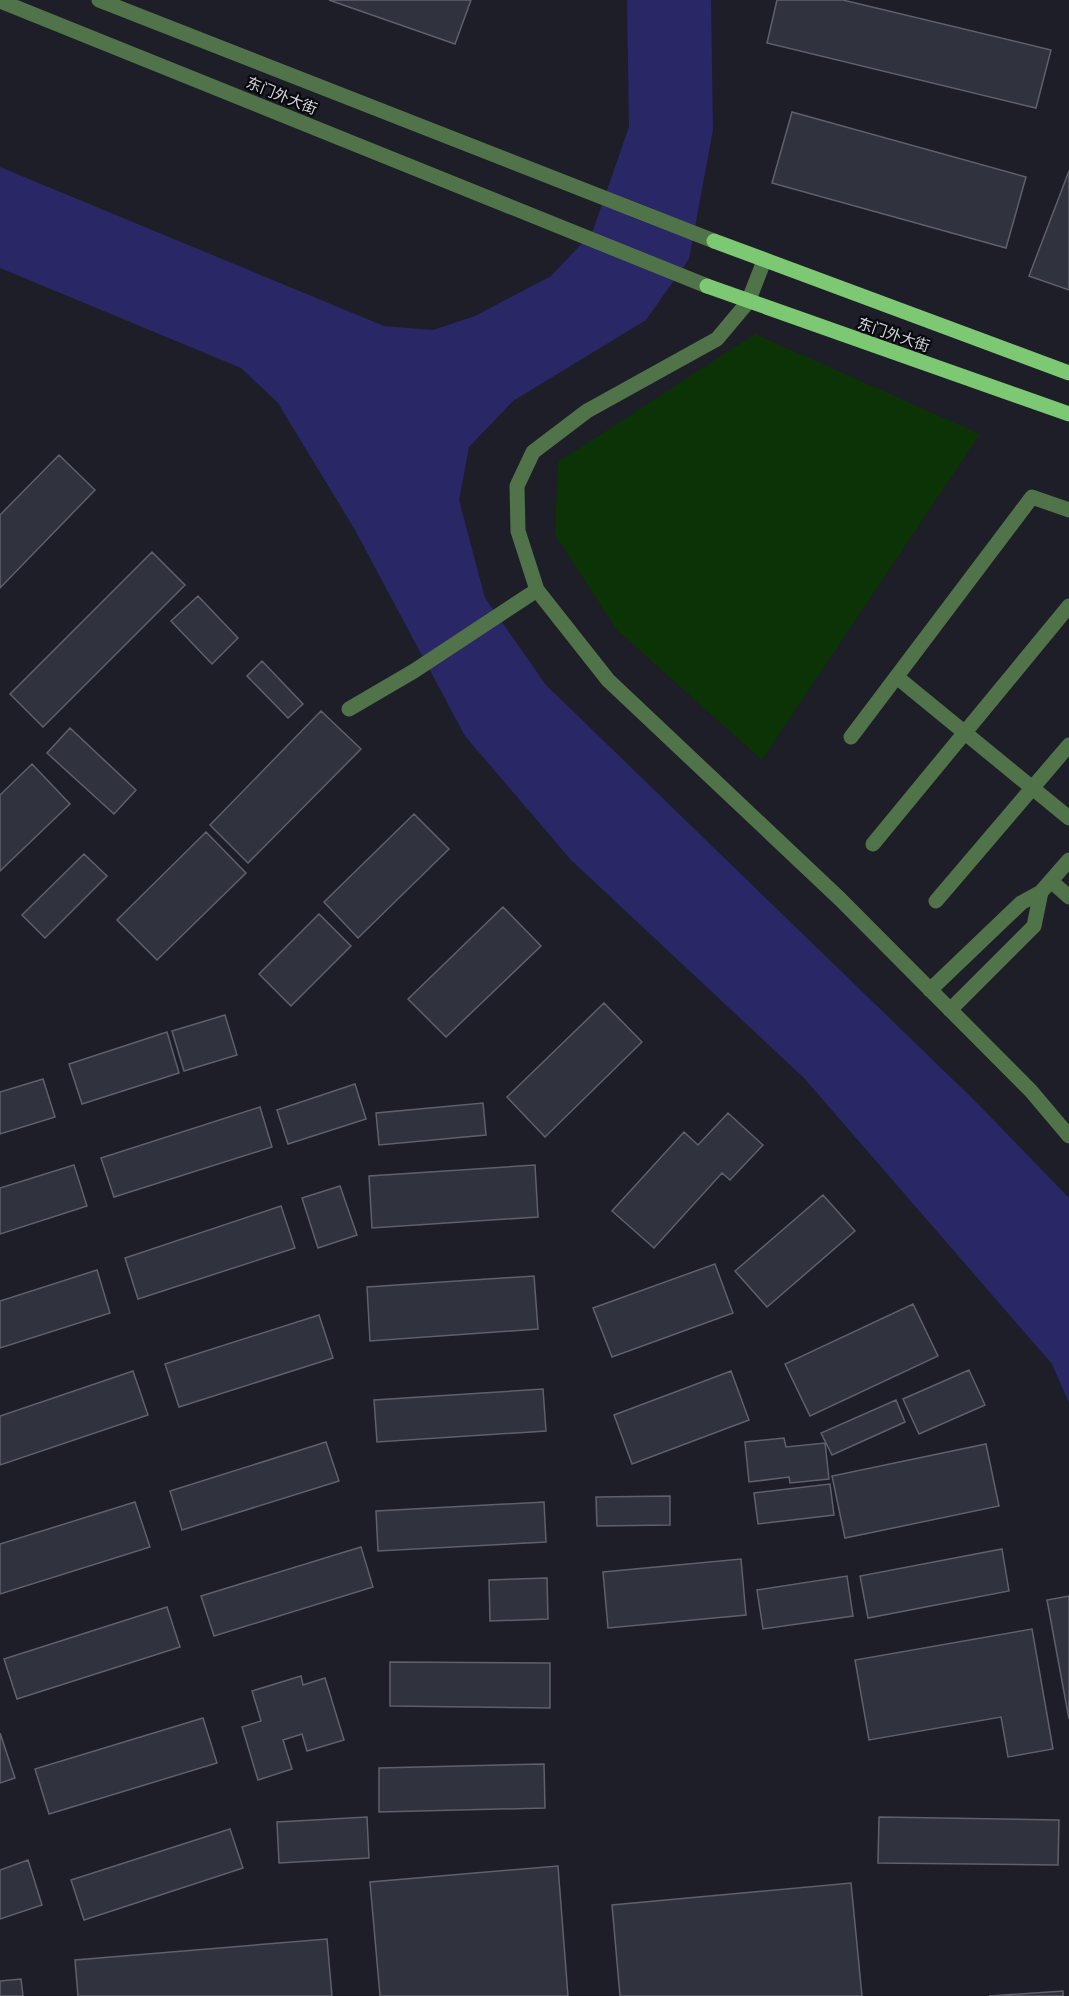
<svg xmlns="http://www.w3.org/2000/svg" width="1069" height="1996" viewBox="0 0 1069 1996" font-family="'Open Sans','Noto Sans SC',sans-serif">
  <rect width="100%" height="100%" fill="#1d1e28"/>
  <path fill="#0c3306" d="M755 334 980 434 762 760 616 629 555 535 558 462Z"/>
  <path fill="#292765" d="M627 0H711L713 130 689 259 646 320 513 401 469 447 459 500 485 598 546 685 975 1101 1069 1198V1403L1052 1364 804 1078 571 860 465 736 355 530 278 403 241 368 0 268V167L384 326 433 330 475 316 551 276 592 233 629 127Z"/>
  <path fill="#30323d" stroke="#5f606c" stroke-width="1.5" d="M329 0H471L455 44Z
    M777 0H843L1051 50 1036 108 767 43Z
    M792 112 1026 177 1006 248 772 183Z
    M1069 171V290L1029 276Z
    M59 455 95 490 0 588V515Z
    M152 552 185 585 43 727 10 694Z
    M198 596 238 638 212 664 171 621Z
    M262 661 303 704 288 718 247 676Z
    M321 711 361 749 248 863 210 825Z
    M70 728 136 790 114 814 47 753Z
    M32 764 70 804 0 871V795Z
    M414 814 449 849 358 938 324 902Z
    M206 832 246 873 157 960 117 920Z
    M84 854 107 876 45 938 22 915Z
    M503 907 541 946 446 1037 408 999Z
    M319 914 351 946 291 1006 259 974Z
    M604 1003 642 1042 545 1137 507 1097Z
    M225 1015 237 1055 184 1071 172 1031Z
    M167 1032 179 1073 82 1104 69 1064Z
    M43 1079 55 1117 0 1134V1092Z
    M355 1084 366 1119 288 1144 277 1110Z
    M483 1103 486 1135 379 1145 376 1113Z
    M260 1107 272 1147 114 1197 101 1158Z
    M728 1113 763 1145 730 1180 722 1173 654 1248 612 1211 684 1132 698 1145Z
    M74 1165 87 1206 0 1234V1188Z
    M535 1165 538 1217 372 1228 369 1176Z
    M340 1186 357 1235 318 1248 302 1198Z
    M823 1195 855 1231 767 1307 735 1271Z
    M281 1206 295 1248 138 1299 125 1258Z
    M715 1264 733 1313 612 1357 593 1308Z
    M97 1270 110 1313 0 1348V1301Z
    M534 1276 538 1329 370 1341 367 1287Z
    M913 1304 938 1356 810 1416 785 1364Z
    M319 1315 333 1358 179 1407 165 1364Z
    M969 1370 985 1405 919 1434 903 1399Z
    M133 1371 148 1415 0 1465V1416Z
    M731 1371 749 1420 632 1464 614 1415Z
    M543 1389 546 1431 377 1442 374 1400Z
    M896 1400 905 1422 832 1455 821 1433Z
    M784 1438 786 1447 825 1443 829 1479 790 1483 789 1477 749 1482 745 1442Z
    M326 1442 339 1481 182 1530 170 1491Z
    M986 1444 999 1506 845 1538 832 1476Z
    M830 1484 834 1515 758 1524 754 1493Z
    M670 1496V1525L597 1526 596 1497Z
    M135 1502 150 1547 0 1594V1544Z
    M544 1502 546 1542 378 1551 376 1511Z
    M361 1547 373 1587 214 1636 201 1596Z
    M1002 1549 1009 1591 868 1618 860 1576Z
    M741 1559 746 1615 608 1628 603 1572Z
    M847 1576 853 1616 763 1629 757 1590Z
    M547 1578 548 1619 490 1621 489 1580Z
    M1069 1596V1719L1047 1600Z
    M167 1607 180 1647 17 1699 4 1659Z
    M1032 1629 1053 1749 1008 1757 1001 1717 869 1740 855 1660Z
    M390 1662 550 1663V1708L390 1706Z
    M301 1676 303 1685 325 1678 344 1740 307 1751 302 1734 283 1740 292 1769 258 1780 242 1727 261 1721 252 1691Z
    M203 1718 217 1763 49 1814 35 1769Z
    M0 1733 15 1778 0 1783Z
    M544 1764 545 1808 379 1812V1768Z
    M367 1817 369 1858 279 1863 277 1822Z
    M879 1817 1059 1820 1058 1865 878 1863Z
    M230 1829 243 1868 84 1920 71 1880Z
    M28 1860 42 1905 0 1919V1870Z
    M558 1866 568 1996H380L370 1882Z
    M851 1883 862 1996H620L612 1905Z
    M327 1939 332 1996H78L75 1960Z
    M21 1979 23 1996H0V1981Z
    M1063 1991V1996H989Z"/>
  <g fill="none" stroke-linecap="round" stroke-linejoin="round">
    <path stroke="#50734a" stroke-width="15" d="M99 0 714 241
      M0 1 707 286
      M537 590 608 680 840 899 1031 1091 1069 1136
      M898 678 1069 818
      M349 709 414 671 537 590 518 531 517 486 533 452 587 411 717 339 748 302 764 261
      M851 737 1032 497 1069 510
      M873 844 1069 606
      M1051 881 1069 897
      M936 901 1069 745
      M930 990 1021 903 1041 892 1069 860
      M950 1010 1034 926 1041 892"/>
    <path stroke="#7dc872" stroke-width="15" d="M714 241 1069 373
      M707 286 1069 414"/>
  </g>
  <g text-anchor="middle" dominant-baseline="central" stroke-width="4.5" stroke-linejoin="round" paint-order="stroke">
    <g font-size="15" fill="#d7d8df" stroke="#08090d">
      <text transform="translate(282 95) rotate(22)">东门外大街</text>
      <text transform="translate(894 334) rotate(19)">东门外大街</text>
    </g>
  </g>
</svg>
